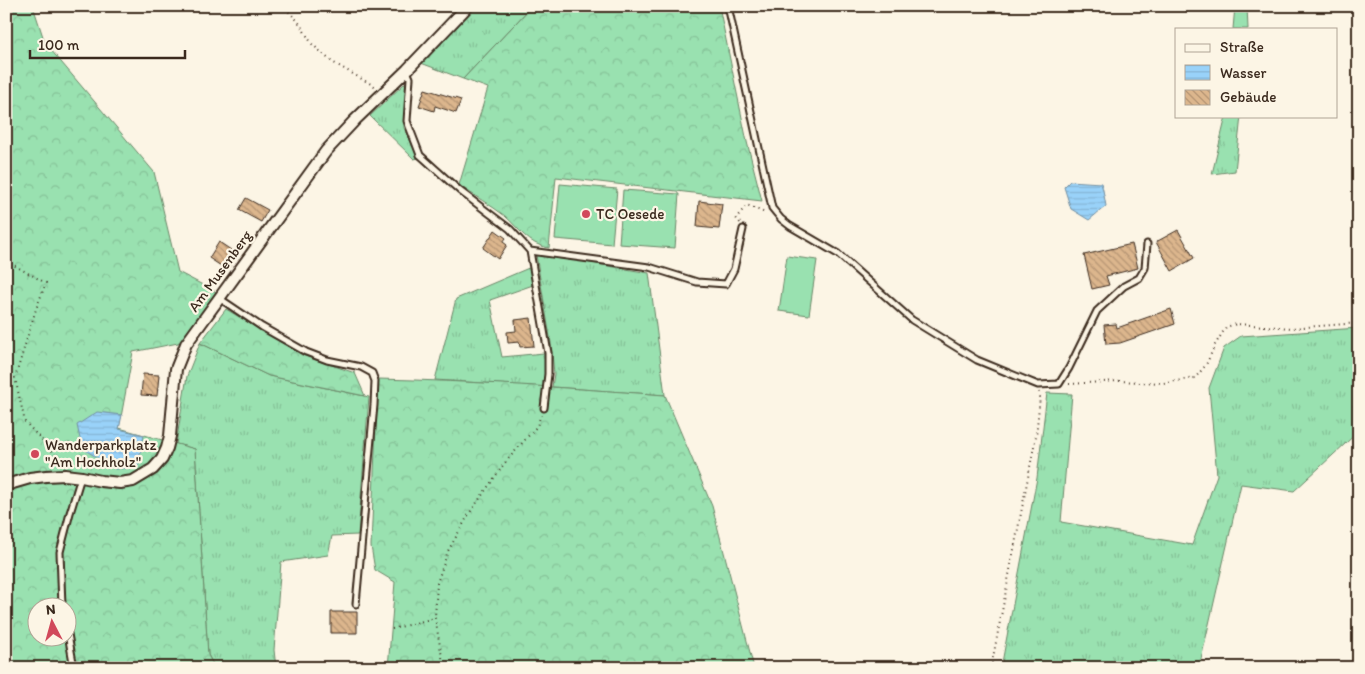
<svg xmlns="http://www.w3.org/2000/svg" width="1365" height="674" viewBox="0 0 1365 674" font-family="Itim,sans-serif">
  <defs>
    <pattern id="grass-tufts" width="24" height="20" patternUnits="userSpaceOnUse" patternTransform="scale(1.25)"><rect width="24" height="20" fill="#99e1b0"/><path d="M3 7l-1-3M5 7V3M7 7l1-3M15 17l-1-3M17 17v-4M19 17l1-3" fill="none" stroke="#85c197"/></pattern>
    <pattern id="forest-crowns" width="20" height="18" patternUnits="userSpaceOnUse" patternTransform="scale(1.25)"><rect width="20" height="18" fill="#99e1b0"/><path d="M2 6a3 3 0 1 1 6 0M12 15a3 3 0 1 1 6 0" fill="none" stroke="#85c197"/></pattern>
    <pattern id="water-rules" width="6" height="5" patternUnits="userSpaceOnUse" patternTransform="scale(1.25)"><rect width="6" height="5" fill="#99d2f9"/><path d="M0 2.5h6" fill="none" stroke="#85b4d5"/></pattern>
    <pattern id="building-back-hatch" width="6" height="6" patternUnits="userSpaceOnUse" patternTransform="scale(1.25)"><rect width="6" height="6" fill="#dcb68d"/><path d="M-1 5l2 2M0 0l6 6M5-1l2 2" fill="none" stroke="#b49473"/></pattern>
  </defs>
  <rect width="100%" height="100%" fill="#fcf5e5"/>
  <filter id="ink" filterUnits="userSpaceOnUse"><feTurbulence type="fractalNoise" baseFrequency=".02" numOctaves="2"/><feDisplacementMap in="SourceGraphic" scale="10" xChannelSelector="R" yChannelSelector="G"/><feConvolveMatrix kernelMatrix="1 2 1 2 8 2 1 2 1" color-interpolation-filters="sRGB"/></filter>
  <g filter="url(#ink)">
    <path fill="url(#grass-tufts)" stroke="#6a8667" d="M477 6H532L463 79 421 63Z
      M1235 6H1247L1248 29H1233Z
      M406 82 404 128 419 158 414 159 370 116Z
      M1226 116H1241L1235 171 1212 174Z
      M536 255 574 260 649 273 665 395 552 387 554 374 551 343Z
      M531 267 533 285 490 300 502 357 544 353 546 372 545 387 435 380 456 299Z
      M1359 328V431L1294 491 1241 484 1199 668H1001L1037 478 1047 393 1072 394 1061 522 1192 545 1217 475 1209 388 1224 348 1241 336Z
      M200 343 269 376 369 397 358 535 332 536 328 555 281 562 274 650 276 668H215L208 655 195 449 176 444 187 376Z"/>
    <path fill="url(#forest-crowns)" stroke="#6a8667" fill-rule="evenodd" d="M6 6H33L45 43 154 172 178 272 218 293 183 342 133 352 119 428 195 449 208 655 215 668H6ZM38 606H68V636H38Z
      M532 6H719L747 142 762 201 556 177 549 248C527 244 520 229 505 216 491 205 474 196 459 185L488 88 463 79Z
      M226 309 302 355 355 373 365 396 269 376 200 343Z
      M378 379C474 381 569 388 665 395L712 506 754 668H388L395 582 375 570 371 546Z"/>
    <path fill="#99e1b0" stroke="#6a8667" d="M560 184 617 189 612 244 555 239Z
      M623 190 679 194 675 248 619 244Z
      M787 256 817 260 809 315 779 311Z"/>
    <path fill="url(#water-rules)" stroke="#738fa1" d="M1070 181 1101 183 1103 190 1106 206 1089 220 1071 209 1064 187Z
      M97 412 122 415 119 429 144 435 138 467 115 469 82 448 77 425Z"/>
    <path fill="url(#building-back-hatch)" stroke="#3b2a1e" d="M425 89 461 100 456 113 435 106 434 111 419 106Z
      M246 198 268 210 261 222 239 210Z
      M699 201 722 204 719 229 697 227Z
      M495 230 506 238 503 242 507 245 498 259 483 248Z
      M1178 230 1194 258 1172 271 1156 242Z
      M219 242 237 254 227 270 209 258Z
      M1132 244 1138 268 1106 276 1109 285 1092 289 1084 255Z
      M1171 309 1175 324 1120 343 1106 344 1104 325 1116 324 1117 328Z
      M531 318 534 346 520 347 519 342 508 343 507 332 516 331 515 320Z
      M143 374 159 375 157 396 141 395Z
      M331 612H357V633H331Z"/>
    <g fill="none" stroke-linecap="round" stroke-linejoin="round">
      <defs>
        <path id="service" d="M728 6 772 208 781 219 790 226 838 254 912 320 977 360 1038 385 1059 384 1069 368 1097 311 1124 286 1139 278 1145 268 1147 244
          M407 71 410 78 407 121 420 155 460 191 510 229 530 251 649 267 697 282 726 284 734 269 743 229
          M530 251 548 353V374L544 408
          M219 298 262 327 306 352 327 360 361 367 372 373 375 381 374 405 356 604
          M62 606 60 552 70 513 81 477
          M68 634 74 668"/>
        <path id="minor" d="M6 485 30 478 46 476 65 475 82 477 101 481 120 483 133 481 153 469 162 459 167 448 170 436 176 369 186 344 326 151 355 120 407 70 468 6"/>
      </defs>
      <use href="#service" stroke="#3b2a1e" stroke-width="9"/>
      <use href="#minor" stroke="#3b2a1e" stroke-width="14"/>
      <path stroke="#3b2a1e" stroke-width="2" stroke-dasharray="1 4" stroke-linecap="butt" d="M275 6 287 10 298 21 312 44 332 62 376 87
        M740 223 736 218 747 205 765 213
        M6 261 46 283 36 309 15 378 25 422 54 453
        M1069 384 1119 381 1163 383 1195 378 1206 365 1215 345 1226 327 1237 324 1292 328 1359 323
        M392 629 435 618
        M444 668 435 618 437 583 448 551 469 514 504 464 537 426 541 415
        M991 668 1036 436 1040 397 1039 392"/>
      <use href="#service" stroke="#fcf5e5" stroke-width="5"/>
      <use href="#minor" stroke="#fcf5e5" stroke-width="10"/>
    </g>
  </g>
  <g fill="#d1495b" stroke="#fcf5e5" stroke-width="2">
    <circle cx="586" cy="214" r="5"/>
    <circle cx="35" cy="454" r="5"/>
  </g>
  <g text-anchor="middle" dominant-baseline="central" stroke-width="4.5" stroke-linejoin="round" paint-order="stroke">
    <g font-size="15" fill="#3b2a1e" stroke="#fcf5e5" text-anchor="start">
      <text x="596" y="214">TC Oesede</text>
      <text x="45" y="445">Wanderparkplatz<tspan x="45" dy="17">"Am Hochholz"</tspan></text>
    </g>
    <g font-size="15" fill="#3b2a1e" stroke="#fcf5e5">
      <text transform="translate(220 271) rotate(-54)">Am Musenberg</text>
    </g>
  </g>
  <rect width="1365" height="674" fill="none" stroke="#fcf5e5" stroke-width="25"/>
  <rect x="12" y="12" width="1340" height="649" fill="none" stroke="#3b2a1e" stroke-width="2" filter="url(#ink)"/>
  <rect x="1175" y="28" width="162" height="90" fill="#fcf5e5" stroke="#afa495"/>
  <rect x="1185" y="44" width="25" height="8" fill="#fcf5e5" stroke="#afa495"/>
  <text x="1220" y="52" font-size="15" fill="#3b2a1e">Straße</text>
  <rect x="1185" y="65" width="25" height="15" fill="url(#water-rules)" stroke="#afa495"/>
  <text x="1220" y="78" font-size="15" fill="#3b2a1e">Wasser</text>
  <rect x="1185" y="90" width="25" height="15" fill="url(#building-back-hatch)" stroke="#afa495"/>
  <text x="1220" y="102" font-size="15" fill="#3b2a1e">Gebäude</text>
  <g transform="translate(52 622) rotate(354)"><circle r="24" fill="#fcf5e5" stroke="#afa495"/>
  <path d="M0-4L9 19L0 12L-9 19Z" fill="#d1495b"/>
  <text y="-8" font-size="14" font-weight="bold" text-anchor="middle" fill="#3b2a1e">N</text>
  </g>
  <path d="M30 50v8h155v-8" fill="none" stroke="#3b2a1e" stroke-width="2.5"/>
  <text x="38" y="50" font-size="15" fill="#3b2a1e" stroke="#fcf5e5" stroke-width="4" paint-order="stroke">100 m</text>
</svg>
